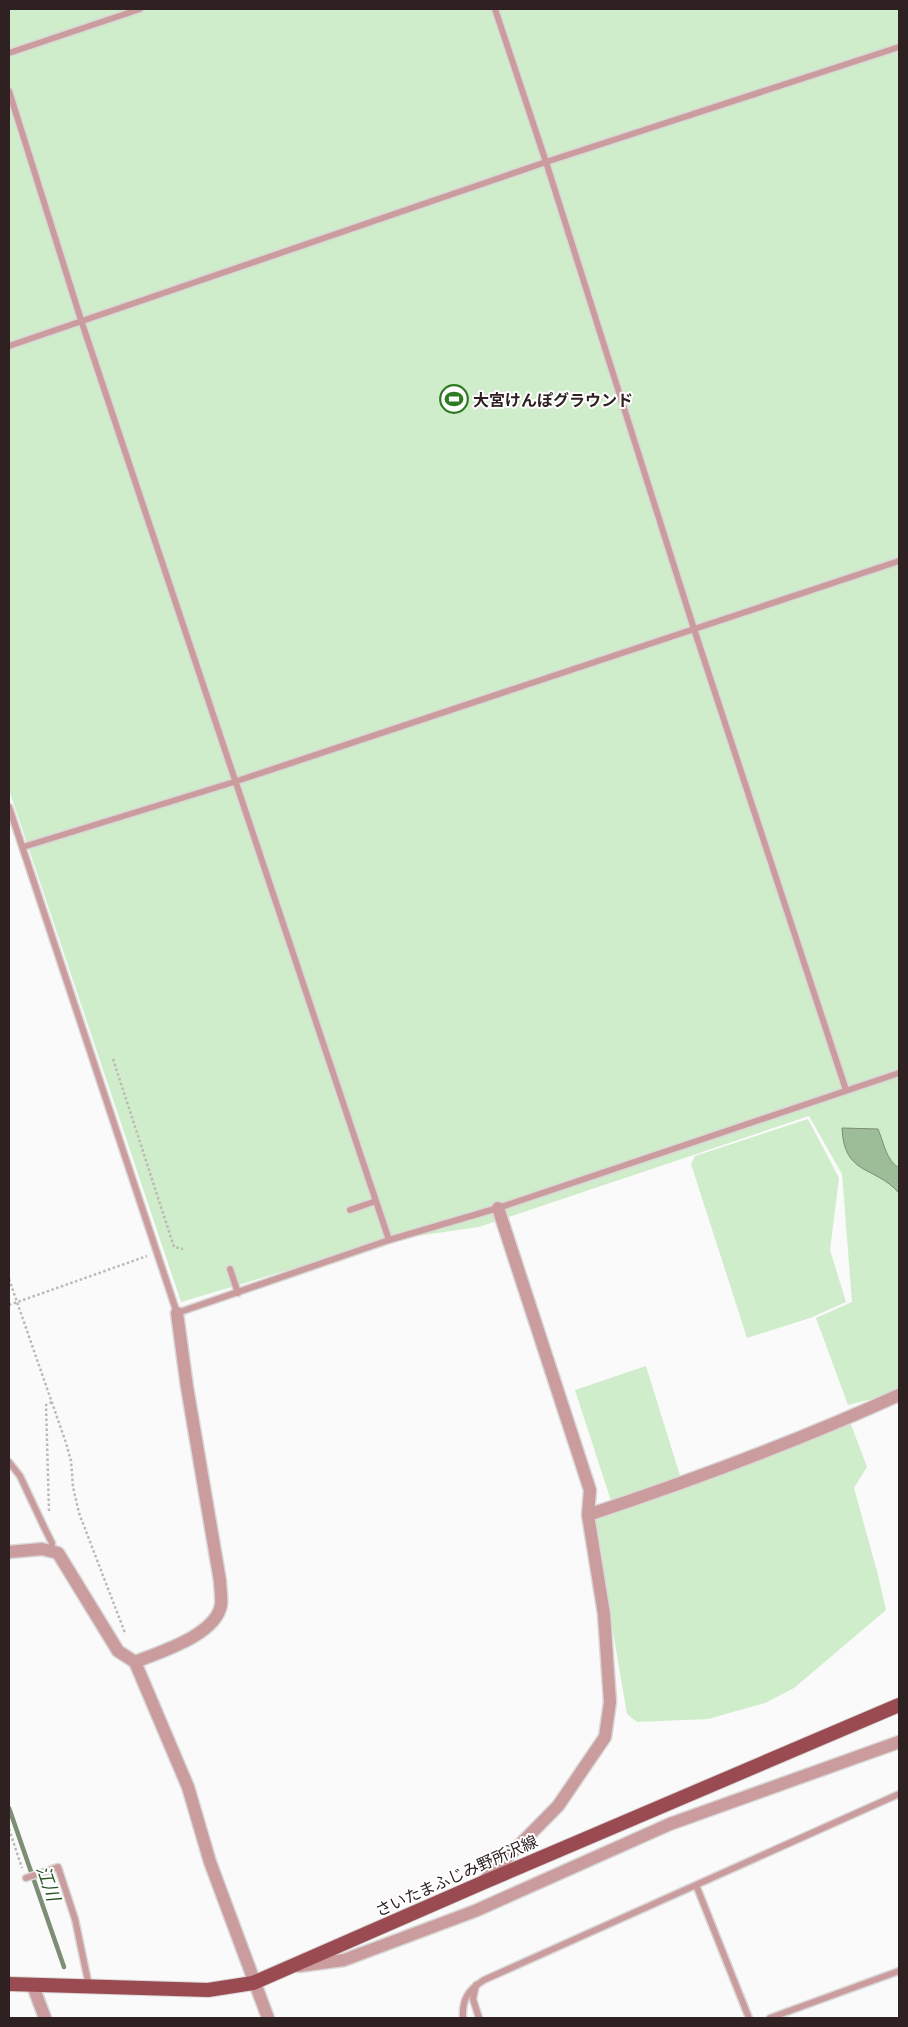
<svg xmlns="http://www.w3.org/2000/svg" width="908" height="2027" viewBox="0 0 908 2027" font-family="Lato,'Noto Sans JP',sans-serif">
  <rect width="100%" height="100%" fill="#fafafa"/>
  <path fill="#cfedca" d="M9 9H899V1392L848 1405 816 1318 852 1302 842 1174 809 1116 479 1227 389 1240 181 1302 9 790Z
    M808 1119 839 1178 830 1250 846 1302 810 1318 747 1338 691 1164 695 1156Z
    M646 1366 681 1479 611 1501 575 1390Z
    M850 1422 867 1467 854 1488 878 1575 886 1610 794 1688 765 1703 708 1719 637 1722 627 1714 594 1521Z"/>
  <path fill="#9dbd98" stroke="#7c8e74" d="M842 1128 878 1129C884 1143 886 1160 899 1168V1193C874 1165 844 1176 842 1128Z"/>
  <g fill="none" stroke-linecap="round" stroke-linejoin="round">
    <path stroke="#7c8e74" stroke-width="4.5" d="M9 1808 64 1967"/>
    <defs>
      <path id="service" d="M495 9 546 162 694 629 846 1090
        M9 53 140 9
        M9 91 81 320 389 1240
        M9 346 546 162 899 47
        M9 807 177 1313 389 1240 498 1208 899 1073
        M23 847 234 782 899 561
        M350 1210 376 1201
        M230 1269 238 1293
        M9 1462 20 1476 44 1527 52 1543 51 1551
        M26 1878 58 1867 75 1919 89 1986
        M696 1885 749 2018
        M476 1985 473 1999 479 2018
        M463 2018C462 1999 468 1990 484 1980L899 1794
        M770 2018 899 1971"/>
      <path id="minor" d="M588 1515C693 1480 798 1441 899 1395
        M9 1552 42 1549 58 1553 118 1651 135 1662 188 1787 210 1862 268 2018
        M135 1662C160 1652 216 1635 221 1605 222 1597 220 1588 220 1581L187 1387 177 1313
        M482 1883 558 1806 605 1737 610 1702 604 1614 588 1515 590 1490 498 1208
        M299 1966 344 1960 475 1911 670 1824 899 1742
        M33 1986 45 2018"/>
      <path id="primary" d="M9 1984 208 1990 253 1983 482 1883 899 1705"/>
    </defs>
    <use href="#service" stroke="#dad7d7" stroke-width="9"/>
    <use href="#minor" stroke="#dad7d7" stroke-width="15"/>
    <use href="#primary" stroke="#dad7d7" stroke-width="16"/>
    <path stroke="#bcb8b8" stroke-width="2.5" stroke-dasharray="2.5 2.5" stroke-linecap="butt" d="M113 1059 174 1247 183 1249
      M9 1279 66 1443 71 1461 73 1487 79 1513 125 1633
      M9 1305 147 1256
      M49 1511 46 1405 52 1402
      M9 1829 22 1868"/>
    <use href="#service" stroke="#ca9c9d" stroke-width="6"/>
    <use href="#minor" stroke="#ca9c9d" stroke-width="12"/>
    <use href="#primary" stroke="#9a4b51" stroke-width="14"/>
  </g>
  <defs>
    <symbol id="stadium-ring" viewBox="-11 -11 22 22"><circle r="9.5" fill="#fff" stroke="#2e7b24" stroke-width="1.5"/><path d="M0-5a6.5 5 0 1 0 0 10a6.5 5 0 1 0 0-10ZM-3.5-1.8h7v3.6h-7Z" fill="#2e7b24"/></symbol>
  </defs>
  <g fill-rule="evenodd">
    <use href="#stadium-ring" x="438" y="383" width="32" height="32"/>
  </g>
  <g text-anchor="middle" dominant-baseline="central" stroke-width="4" stroke-linejoin="round" paint-order="stroke">
    <g font-size="16" font-weight="bold" fill="#2f2021" stroke="#fff" text-anchor="start">
      <text x="473" y="399">大宮けんぽグラウンド</text>
    </g>
    <g font-size="16" fill="#2f2021" stroke="#fff">
      <text transform="translate(456 1875) rotate(-24)">さいたまふじみ野所沢線</text>
    </g>
    <g font-size="18" font-style="italic" fill="#275321" stroke="#fff">
      <text transform="translate(49 1883) rotate(71)">江川</text>
    </g>
  </g>
  <rect width="908" height="2027" fill="none" stroke="#2f2021" stroke-width="20"/>
</svg>
